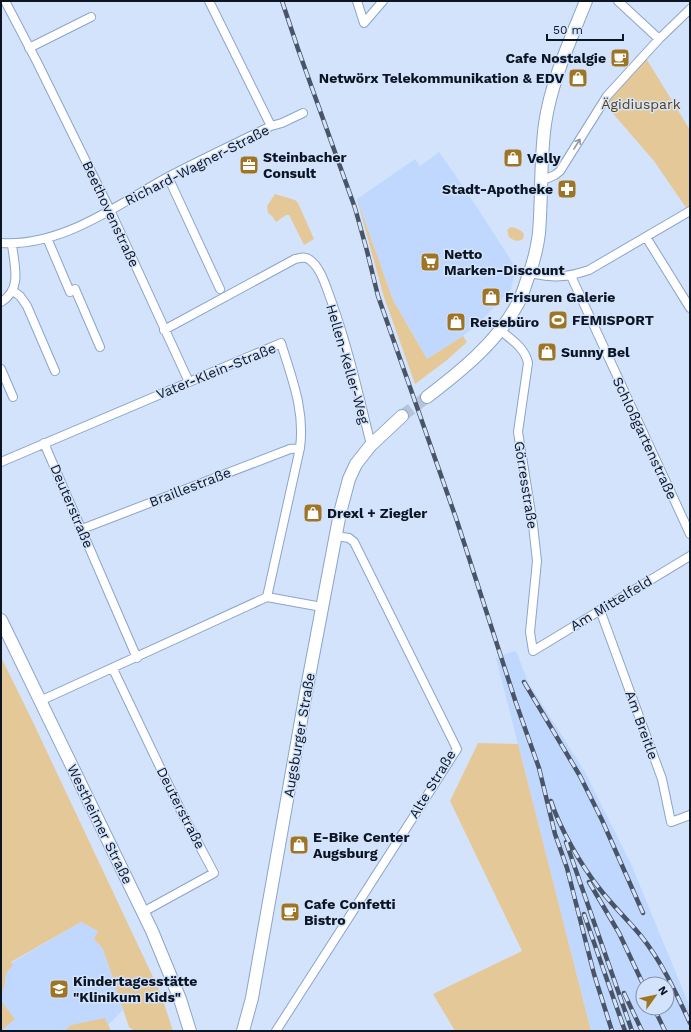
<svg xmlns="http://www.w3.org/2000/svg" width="691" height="1032" viewBox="0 0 691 1032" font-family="'Work Sans',sans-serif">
  <rect width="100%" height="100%" fill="#d3e3fc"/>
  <path fill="#c1d8fe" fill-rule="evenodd" d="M439 152 467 192 516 268 511 289 480 322 463 336 427 359 393 300 357 199 415 159 420 166Z
    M516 651 528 682 585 772 631 864 690 1007V1031H591L496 658 508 653ZM643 984H667V1008H643Z
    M81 922 98 931 94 939 103 949 123 1010 103 1030 1 1031V969Z"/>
  <path fill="#e5c898" d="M644 55 690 130V211L689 212 654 161 603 102Z
    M275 194 295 200 298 203 314 239 304 245 289 215H286L276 222 272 216 268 213 267 206Z
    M357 199 393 300 427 359 463 336 467 342 447 360 415 384 383 294Z
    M511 227C517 228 521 230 524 234L523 239C517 242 514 241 509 237L507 230Z
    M1 657 32 720 161 994 173 1031H134L129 1027 103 949 94 939 98 931 81 922 11 962 13 965C0 977 9 983 1 993Z
    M478 743 518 744 591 1031H455L433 994 522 951 450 801Z
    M1 1001 15 1019 1 1031Z
    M105 1018 111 1031H64L71 1025Z"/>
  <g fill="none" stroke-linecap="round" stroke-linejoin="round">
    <path stroke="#b5c4db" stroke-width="12" stroke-dasharray="12 6" stroke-linecap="butt" d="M402 416 427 397"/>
    <defs>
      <path id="street" d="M5 1 37 62 110 210 189 382
        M209 1 271 126
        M357 1 364 23 383 1
        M618 1 659 39 690 9
        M29 48 91 17
        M168 177 220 289
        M541 181 555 175 560 171 607 96 659 39
        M646 237 690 308
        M47 238 70 292 75 289 100 347
        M1 243C62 247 117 205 168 177 202 159 237 143 271 126L282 123 303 113
        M530 273C555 278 565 278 589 270L690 211
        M571 276 690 534
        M13 291 20 296 27 306 55 371
        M1 302C23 289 14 265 12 244
        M164 330 295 259C300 258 305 256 310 260 321 268 326 287 331 300 348 347 359 396 371 445
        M501 331C512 340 525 348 528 363L518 432 533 525 537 561 530 632 533 651 690 556
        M1 369 13 397
        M44 443 137 658
        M1 462 281 343C292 379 305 410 300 448L267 597 40 701
        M82 529 290 449 300 448
        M267 597 322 607
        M600 610 662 779 671 822 690 815
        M113 669 181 811 214 873 143 912
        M276 1031 457 749 354 542 349 538 336 536"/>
      <path id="secondary" d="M427 397C461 371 496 343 517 305 522 297 524 288 527 280 533 265 537 249 539 233 542 197 540 160 545 124 551 82 570 41 586 1
        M1 620 152 931 180 999 190 1031
        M243 1031 252 998 305 698 340 513 349 479 356 464 371 445 402 416"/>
    </defs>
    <use href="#street" stroke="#8ba4ca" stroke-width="10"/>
    <use href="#secondary" stroke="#8ba4ca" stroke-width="14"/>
    <use href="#street" stroke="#fff" stroke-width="8"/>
    <use href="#secondary" stroke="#fff" stroke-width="12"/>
    <defs>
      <path id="rail" d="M282 1 298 49 355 208 367 251 378 296 457 521 516 703 539 768 555 834 567 868 594 974 612 1031
        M524 682 580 776 602 820 643 913
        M551 801C560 829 581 865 599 888 612 905 628 920 641 936 662 962 676 993 690 1023
        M566 842 632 1031
        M589 882 619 933 643 984
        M584 914 625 1031
        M624 993 642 1031
        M654 1008 665 1031"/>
    </defs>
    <use href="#rail" stroke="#495466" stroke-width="4.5"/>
    <use href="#rail" stroke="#d3e3fc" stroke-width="3" stroke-dasharray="9" stroke-linecap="butt"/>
  </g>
  <defs><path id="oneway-shaft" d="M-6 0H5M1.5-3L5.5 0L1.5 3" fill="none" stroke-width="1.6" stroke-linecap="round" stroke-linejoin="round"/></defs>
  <use stroke="#92969c" href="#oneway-shaft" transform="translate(577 144) rotate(-58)"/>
  <defs>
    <symbol id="cafe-square" viewBox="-11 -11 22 22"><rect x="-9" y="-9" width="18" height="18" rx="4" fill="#9f7524" stroke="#d3e3fc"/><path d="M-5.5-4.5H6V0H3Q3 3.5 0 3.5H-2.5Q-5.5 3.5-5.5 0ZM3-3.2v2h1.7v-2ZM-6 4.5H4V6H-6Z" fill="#fff"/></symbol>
    <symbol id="shop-square" viewBox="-11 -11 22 22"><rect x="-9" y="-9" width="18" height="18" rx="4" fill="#9f7524" stroke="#d3e3fc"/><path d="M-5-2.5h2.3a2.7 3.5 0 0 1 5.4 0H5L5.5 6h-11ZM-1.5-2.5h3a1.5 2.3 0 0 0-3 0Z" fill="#fff"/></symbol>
    <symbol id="office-square" viewBox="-11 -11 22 22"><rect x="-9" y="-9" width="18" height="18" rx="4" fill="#9f7524" stroke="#d3e3fc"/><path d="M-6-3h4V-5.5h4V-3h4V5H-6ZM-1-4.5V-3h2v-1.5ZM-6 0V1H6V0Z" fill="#fff"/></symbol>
    <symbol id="pharmacy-square" viewBox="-11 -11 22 22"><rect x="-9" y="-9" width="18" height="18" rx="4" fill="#9f7524" stroke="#d3e3fc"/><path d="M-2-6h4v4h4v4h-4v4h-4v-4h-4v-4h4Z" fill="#fff"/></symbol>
    <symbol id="supermarket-square" viewBox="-11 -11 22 22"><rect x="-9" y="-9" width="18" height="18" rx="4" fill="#9f7524" stroke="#d3e3fc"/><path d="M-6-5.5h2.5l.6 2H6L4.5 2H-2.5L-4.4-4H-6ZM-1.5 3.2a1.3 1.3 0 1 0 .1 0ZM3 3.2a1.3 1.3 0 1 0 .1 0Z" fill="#fff"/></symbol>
    <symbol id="stadium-square" viewBox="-11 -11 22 22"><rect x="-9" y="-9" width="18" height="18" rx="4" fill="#9f7524" stroke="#d3e3fc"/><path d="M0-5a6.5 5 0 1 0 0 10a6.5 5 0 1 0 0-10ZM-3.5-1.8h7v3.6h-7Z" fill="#fff"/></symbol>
    <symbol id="school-square" viewBox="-11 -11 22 22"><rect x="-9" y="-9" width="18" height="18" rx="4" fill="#9f7524" stroke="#d3e3fc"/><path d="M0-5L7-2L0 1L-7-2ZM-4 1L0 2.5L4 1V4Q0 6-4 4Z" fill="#fff"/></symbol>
  </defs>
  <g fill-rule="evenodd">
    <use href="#cafe-square" x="609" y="47" width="22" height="22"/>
    <use href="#shop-square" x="567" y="67" width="22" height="22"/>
    <use href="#shop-square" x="502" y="147" width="22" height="22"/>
    <use href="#office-square" x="238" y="154" width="22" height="22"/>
    <use href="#pharmacy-square" x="556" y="178" width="22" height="22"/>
    <use href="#supermarket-square" x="419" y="251" width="22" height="22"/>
    <use href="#shop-square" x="480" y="286" width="22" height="22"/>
    <use href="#stadium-square" x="547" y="309" width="22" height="22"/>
    <use href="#shop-square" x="445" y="311" width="22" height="22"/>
    <use href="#shop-square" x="536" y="341" width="22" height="22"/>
    <use href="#shop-square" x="302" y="502" width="22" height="22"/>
    <use href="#shop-square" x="288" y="834" width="22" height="22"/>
    <use href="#cafe-square" x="279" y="901" width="22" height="22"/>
    <use href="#school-square" x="48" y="978" width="22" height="22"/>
  </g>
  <g text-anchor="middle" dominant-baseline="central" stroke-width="3" stroke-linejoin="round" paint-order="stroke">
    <g font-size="14" font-weight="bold" fill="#0c1523" stroke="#d3e3fc" text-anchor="start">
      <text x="606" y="58" text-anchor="end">Cafe Nostalgie</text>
      <text x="564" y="78" text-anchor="end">Netwörx Telekommunikation &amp; EDV</text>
      <text x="263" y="157">Steinbacher<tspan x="263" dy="16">Consult</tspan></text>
      <text x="527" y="158">Velly</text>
      <text x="553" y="189" text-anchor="end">Stadt-Apotheke</text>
      <text x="444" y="254">Netto<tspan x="444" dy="16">Marken-Discount</tspan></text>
      <text x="505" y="297">Frisuren Galerie</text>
      <text x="572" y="320">FEMISPORT</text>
      <text x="470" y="322">Reisebüro</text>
      <text x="561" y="352">Sunny Bel</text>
      <text x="327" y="513">Drexl + Ziegler</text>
      <text x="313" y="837">E-Bike Center<tspan x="313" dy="16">Augsburg</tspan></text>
      <text x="304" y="904">Cafe Confetti<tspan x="304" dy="16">Bistro</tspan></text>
      <text x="73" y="981">Kindertagesstätte<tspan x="73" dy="16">"Klinikum Kids"</tspan></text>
    </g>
    <g font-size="14" fill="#594011" stroke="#d3e3fc">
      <text x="641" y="104">Ägidiuspark</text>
    </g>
    <g font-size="14" fill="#0c1523" stroke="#d3e3fc">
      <text transform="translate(197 165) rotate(-27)">Richard-Wagner-Straße</text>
      <text transform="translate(111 214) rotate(65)">Beethovenstraße</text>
      <text transform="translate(348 364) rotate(74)">Hellen-Keller-Weg</text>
      <text transform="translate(216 371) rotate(-22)">Vater-Klein-Straße</text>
      <text transform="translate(645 438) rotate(65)">Schloßgartenstraße</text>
      <text transform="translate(526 485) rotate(81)">Görresstraße</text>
      <text transform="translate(190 487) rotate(-21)">Braillestraße</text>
      <text transform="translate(72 506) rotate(67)">Deuterstraße</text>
      <text transform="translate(611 603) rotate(-31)">Am Mittelfeld</text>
      <text transform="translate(642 725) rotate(70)">Am Breitle</text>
      <text transform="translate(299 735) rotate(-80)">Augsburger Straße</text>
      <text transform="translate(432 784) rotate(-59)">Alte Straße</text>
      <text transform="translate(181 808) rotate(63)">Deuterstraße</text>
      <text transform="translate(100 824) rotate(64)">Westheimer Straße</text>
    </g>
  </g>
  <rect width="691" height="1032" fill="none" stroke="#0c1523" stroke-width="4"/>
  <g transform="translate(655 996) rotate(57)"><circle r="19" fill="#d3e3fc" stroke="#8391a5"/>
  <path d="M0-3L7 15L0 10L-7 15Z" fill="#9f7524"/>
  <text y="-6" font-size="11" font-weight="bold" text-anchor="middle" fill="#0c1523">N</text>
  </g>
  <path d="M547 34v6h76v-6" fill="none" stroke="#0c1523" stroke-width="2"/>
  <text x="553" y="34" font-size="12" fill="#0c1523" stroke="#d3e3fc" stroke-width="3" paint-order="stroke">50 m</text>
</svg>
